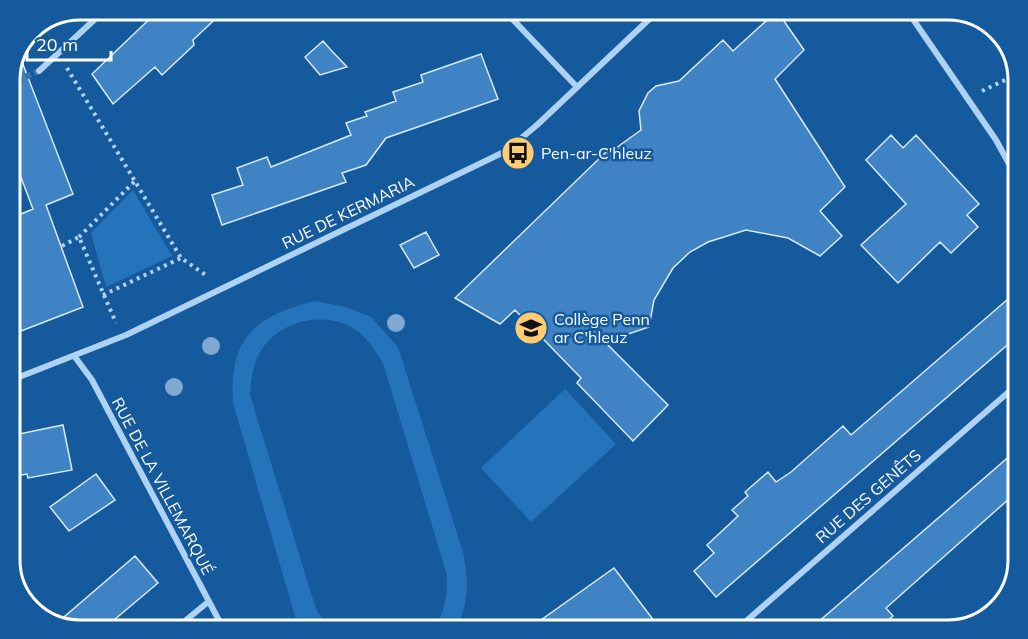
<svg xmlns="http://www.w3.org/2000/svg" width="1028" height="639" viewBox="0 0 1028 639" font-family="Mulish,sans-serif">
  <rect width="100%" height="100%" fill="#165a9e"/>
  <path fill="#2573bb" d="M133 190 172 256 106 287 91 233Z
    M315 301 346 307 371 317 398 347 463 552C469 584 469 600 456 630H430C446 616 447 595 447 575L383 363C376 352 370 342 360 333 330 308 277 319 259 354 252 367 251 381 250 395L316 609 330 630H299L233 403C229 337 255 316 315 301Z
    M565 389 616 444 531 522 481 468Z"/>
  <path fill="#3f83c5" stroke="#d6eafd" stroke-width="1.5" d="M160 9H226L193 40 194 45 162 75 155 67 113 104 92 74Z
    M777 11 804 50 775 79 845 187 820 211 842 236 820 256 788 238 746 230 708 242 690 252 673 268 654 300 649 327 605 342 668 405 633 441 577 383 581 378 515 310 500 324 455 298 606 152 609 153 641 130 639 111 648 93 656 86 679 81 723 40 733 51Z
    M323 41 330 49 347 67 320 75 305 57Z
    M19 54 73 194 46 205 83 307 21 331 9 299V219L33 209 9 146V75Z
    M481 54 498 99 386 138 366 165 342 173 346 182 222 225 212 195 243 185 237 168 267 157 271 167 351 135 346 123 367 116 365 112 396 101 393 92 423 82 421 75Z
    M891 135 903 148 916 135 979 204 967 215 978 227 951 253 940 242 898 283 861 245 906 204 866 160Z
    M426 232 439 255 414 268 400 245Z
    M1008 299 1019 311V335L716 597 694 571 714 553 707 545 738 516 732 510 748 496 745 492 768 472 776 482 791 472 843 426 851 435Z
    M63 425 72 470 28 478 27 474 9 477V436Z
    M1019 448V490L886 608 893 616 877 630H809Z
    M96 474 115 500 69 531 50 507Z
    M135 556 158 583 102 630H80L57 623Z
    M614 568 661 630H527Z"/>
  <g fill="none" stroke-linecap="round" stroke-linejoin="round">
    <path stroke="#3973ad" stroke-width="6" stroke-dasharray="6 3" stroke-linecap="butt" d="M9 84 39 71"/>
    <path stroke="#aed2f3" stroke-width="4" stroke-dasharray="3 4.5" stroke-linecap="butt" d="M67 68 181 258 207 276
      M982 91 1018 74
      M79 237 135 181
      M62 246 79 237 116 323
      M103 295 181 258"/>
    <path stroke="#aed2f3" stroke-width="6" d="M503 9 577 87
      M906 9 996 140 1019 182
      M39 71 106 9
      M75 357 92 380 224 630
      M9 381 126 335 506 151 537 125 660 9
      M174 630 208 602
      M736 630 1019 383"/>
  </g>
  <g fill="#80a9d2">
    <circle cx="396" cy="323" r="9"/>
    <circle cx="211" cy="346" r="9"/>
    <circle cx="174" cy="387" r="9"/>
  </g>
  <defs>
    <symbol id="bus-disc" viewBox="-11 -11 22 22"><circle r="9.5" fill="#ffcc70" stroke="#165a9e"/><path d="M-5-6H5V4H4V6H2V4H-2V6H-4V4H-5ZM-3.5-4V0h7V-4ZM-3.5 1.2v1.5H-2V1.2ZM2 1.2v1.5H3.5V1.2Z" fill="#111"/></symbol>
    <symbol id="school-disc" viewBox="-11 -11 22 22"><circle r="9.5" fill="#ffcc70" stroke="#165a9e"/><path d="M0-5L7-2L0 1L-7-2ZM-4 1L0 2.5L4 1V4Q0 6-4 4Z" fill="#111"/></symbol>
  </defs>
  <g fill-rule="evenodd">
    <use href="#bus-disc" x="499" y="134" width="38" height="38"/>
    <use href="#school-disc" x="512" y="309" width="38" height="38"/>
  </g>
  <g text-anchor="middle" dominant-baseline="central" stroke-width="5" stroke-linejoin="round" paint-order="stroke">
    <g font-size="16" fill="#fff" stroke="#165a9e" text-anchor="start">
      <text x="541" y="153">Pen-ar-C'hleuz</text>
      <text x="554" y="319">Collège Penn<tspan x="554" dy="18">ar C'hleuz</tspan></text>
    </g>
    <g font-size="16" fill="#fff" stroke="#165a9e">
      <text transform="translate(348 212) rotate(-26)">RUE DE KERMARIA</text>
      <text transform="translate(163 486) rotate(62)">RUE DE LA VILLEMARQUÉ</text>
      <text transform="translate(868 496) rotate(-41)">RUE DES GENÊTS</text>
    </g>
  </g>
  <path d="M0 0H1028V639H0ZM80 20H948A60 60 0 0 1 1008 80V560A60 60 0 0 1 948 620H80A60 60 0 0 1 20 560V80A60 60 0 0 1 80 20Z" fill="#165a9e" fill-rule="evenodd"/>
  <path fill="none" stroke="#fff" stroke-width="3" d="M80 20H948A60 60 0 0 1 1008 80V560A60 60 0 0 1 948 620H80A60 60 0 0 1 20 560V80A60 60 0 0 1 80 20Z"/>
  <path d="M27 51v9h84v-9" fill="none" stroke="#ffffff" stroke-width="3"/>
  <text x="36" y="51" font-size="18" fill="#ffffff" stroke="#165a9e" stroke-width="4.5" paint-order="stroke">20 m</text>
</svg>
